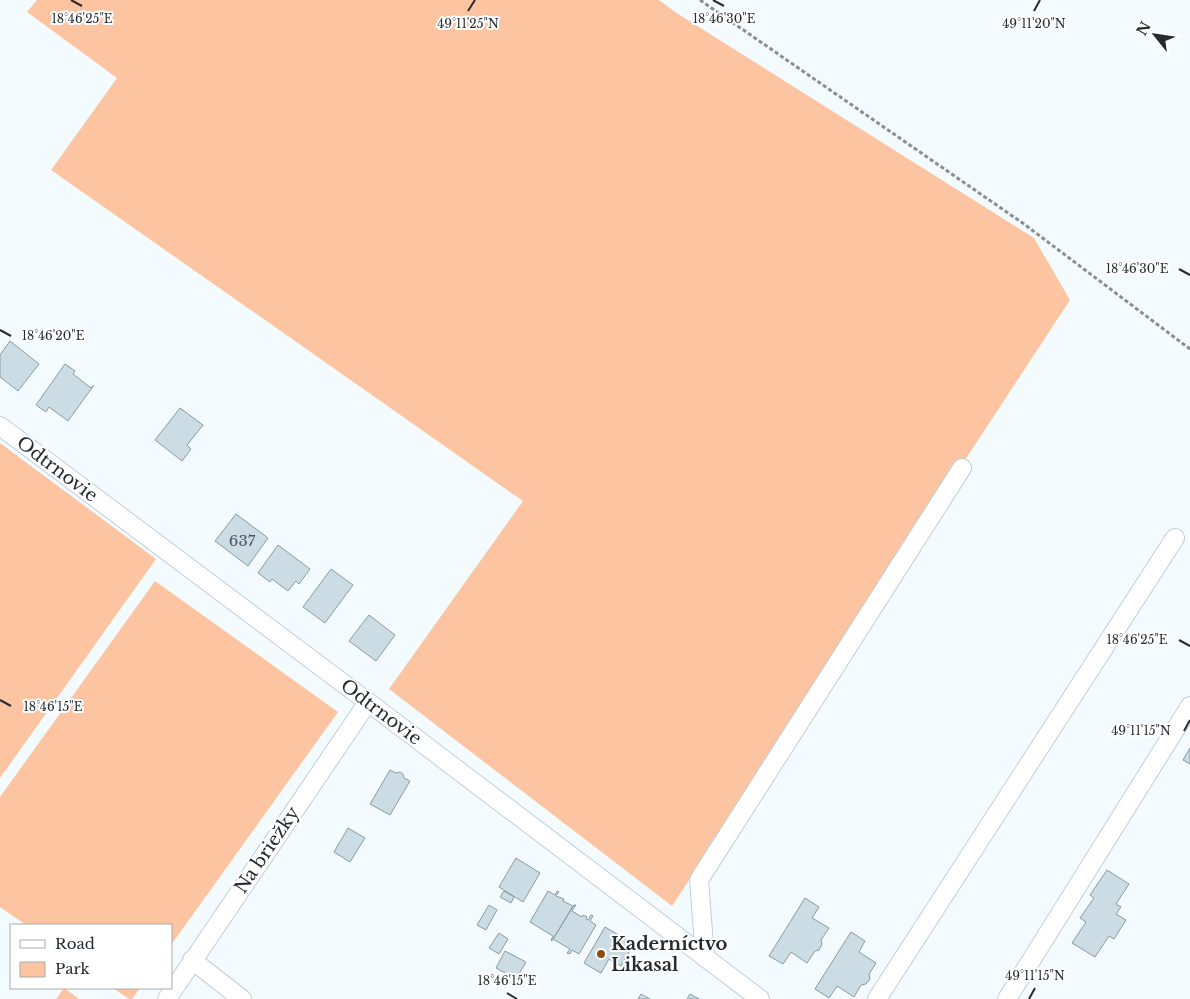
<svg xmlns="http://www.w3.org/2000/svg" width="1190" height="999" viewBox="0 0 1190 999" font-family="'Libre Baskerville',serif">
  <rect width="100%" height="100%" fill="#f4fbfe"/>
  <path fill="#fcc4a0" d="M37 0H659L675 12 1034 238 1070 300 672 906 389 689 523 501 51 170 117 78 27 12Z
    M0 443 156 559 0 778Z
    M155 581 338 712 171 945V925H26L0 907V797Z
    M64 988 79 999H56Z
    M113 988H140L132 999H129Z"/>
  <path fill="#cbdce4" stroke="#8a9aa2" d="M10 341 39 364 18 391 0 377V355Z
    M65 364 75 371 73 374 91 388 94 385 68 421 49 407 46 412 36 405Z
    M180 408 203 425 187 445 191 449 182 461 155 440Z
    M236 514 268 538 248 566 215 541Z
    M278 545 310 569 299 584 296 581 288 591 272 579 270 582 258 573Z
    M331 569 353 585 325 623 303 607Z
    M369 615 395 635 376 661 349 641Z
    M1190 748V764L1183 760Z
    M390 770 396 773 400 772 403 774 404 778 410 781 390 815 370 804Z
    M348 828 365 838 350 862 334 852Z
    M516 858 540 873 523 902 499 887Z
    M1107 870 1129 884 1116 904 1121 907 1116 914 1126 920 1114 939 1109 936 1095 957 1072 943 1086 922 1080 918 1094 898 1090 895Z
    M504 891 514 897 511 903 500 897Z
    M548 891 555 895 557 891 559 892 556 896 564 899 563 901 573 906 552 941 551 940 553 936 530 922Z
    M805 898 819 907 812 918 829 928 821 940 822 944 819 950 815 951 807 963 791 952 783 964 769 956Z
    M489 905 497 910 486 930 477 925Z
    M574 905H576L572 911 582 917 583 915 587 917 586 919 588 920 591 915 593 916 590 921 596 925 579 954 572 950 570 954 567 953 570 949 553 939Z
    M605 927 634 944 621 966 609 959 601 973 584 963Z
    M851 932 865 941 859 952 876 963 869 974 870 979 866 984 861 985 854 997 837 986 829 998 815 989Z
    M499 933 508 939 499 954 489 948Z
    M505 951 526 962 516 979 496 968Z
    M641 994 650 999H638Z
    M690 994 699 999H687Z"/>
  <g fill="none" stroke-linecap="round" stroke-linejoin="round">
    <defs>
      <path id="minor" d="M0 426 368 702 760 999
        M705 958 699 880 962 468
        M192 960 242 999
        M167 999 368 702
        M877 999 1175 538
        M1007 999 1190 706"/>
    </defs>
    <use href="#minor" stroke="#bfd0d8" stroke-width="20"/>
    <path stroke="#899093" stroke-width="3" stroke-dasharray="4 2.5" stroke-linecap="butt" d="M700 0 1024 224 1190 349"/>
    <use href="#minor" stroke="#fff" stroke-width="18"/>
  </g>
  <path fill="none" stroke="#252c2f" stroke-width="2" d="M71 0 82 6M713 0 724 6M468 11 475 0M1034 11 1040 0M1179 269 1190 275M0 330 11 336M1179 640 1190 646M0 700 11 706M1184 731 1190 720M507 993 517 999M1029 999 1035 988"/>
  <circle fill="#8c4b17" stroke="#fff" stroke-width="2" cx="601" cy="954" r="5"/>
  <g text-anchor="middle" dominant-baseline="central" stroke-width="4" stroke-linejoin="round" paint-order="stroke">
    <g font-size="15" fill="#4e585c">
      <text x="242" y="540">637</text>
    </g>
    <g font-size="18" fill="#252c2f" stroke="#fff">
      <text transform="translate(57 469) rotate(37)">Odtrnovie</text>
      <text transform="translate(381 712) rotate(37)">Odtrnovie</text>
      <text transform="translate(267 850) rotate(-56)">Na briežky</text>
    </g>
    <g font-size="18" font-weight="bold" fill="#252c2f" stroke="#fff" text-anchor="start">
      <text x="611" y="944">Kaderníctvo<tspan x="611" dy="21">Likasal</tspan></text>
    </g>
  </g>
  <g font-size="12" text-anchor="middle" fill="#252c2f" stroke="#fff" stroke-width="4" stroke-linejoin="round" paint-order="stroke">
    <text x="724" y="23">18°46'30"E</text>
    <text x="82" y="23">18°46'25"E</text>
    <text x="468" y="28">49°11'25"N</text>
    <text x="1034" y="28">49°11'20"N</text>
    <text x="1137" y="273">18°46'30"E</text>
    <text x="53" y="340">18°46'20"E</text>
    <text x="1137" y="644">18°46'25"E</text>
    <text x="53" y="711">18°46'15"E</text>
    <text x="1141" y="735">49°11'15"N</text>
    <text x="1035" y="980">49°11'15"N</text>
    <text x="507" y="985">18°46'15"E</text>
  </g>
  <rect x="10" y="924" width="162" height="65" fill="#ffffff" stroke="#a8abac"/>
  <rect x="20" y="940" width="25" height="8" fill="#ffffff" stroke="#a8abac"/>
  <text x="55" y="949" font-size="15" fill="#252c2f">Road</text>
  <rect x="20" y="962" width="25" height="15" fill="#fcc4a0" stroke="#a8abac"/>
  <text x="55" y="974" font-size="15" fill="#252c2f">Park</text>
  <g transform="translate(1155 35) rotate(300)" stroke="#ffffff" stroke-width="4" paint-order="stroke">
  <path d="M0-4L9 19L0 12L-9 19Z" fill="#252c2f"/>
  <text y="-8" font-size="14" font-weight="bold" text-anchor="middle" fill="#252c2f">N</text>
  </g>
</svg>
